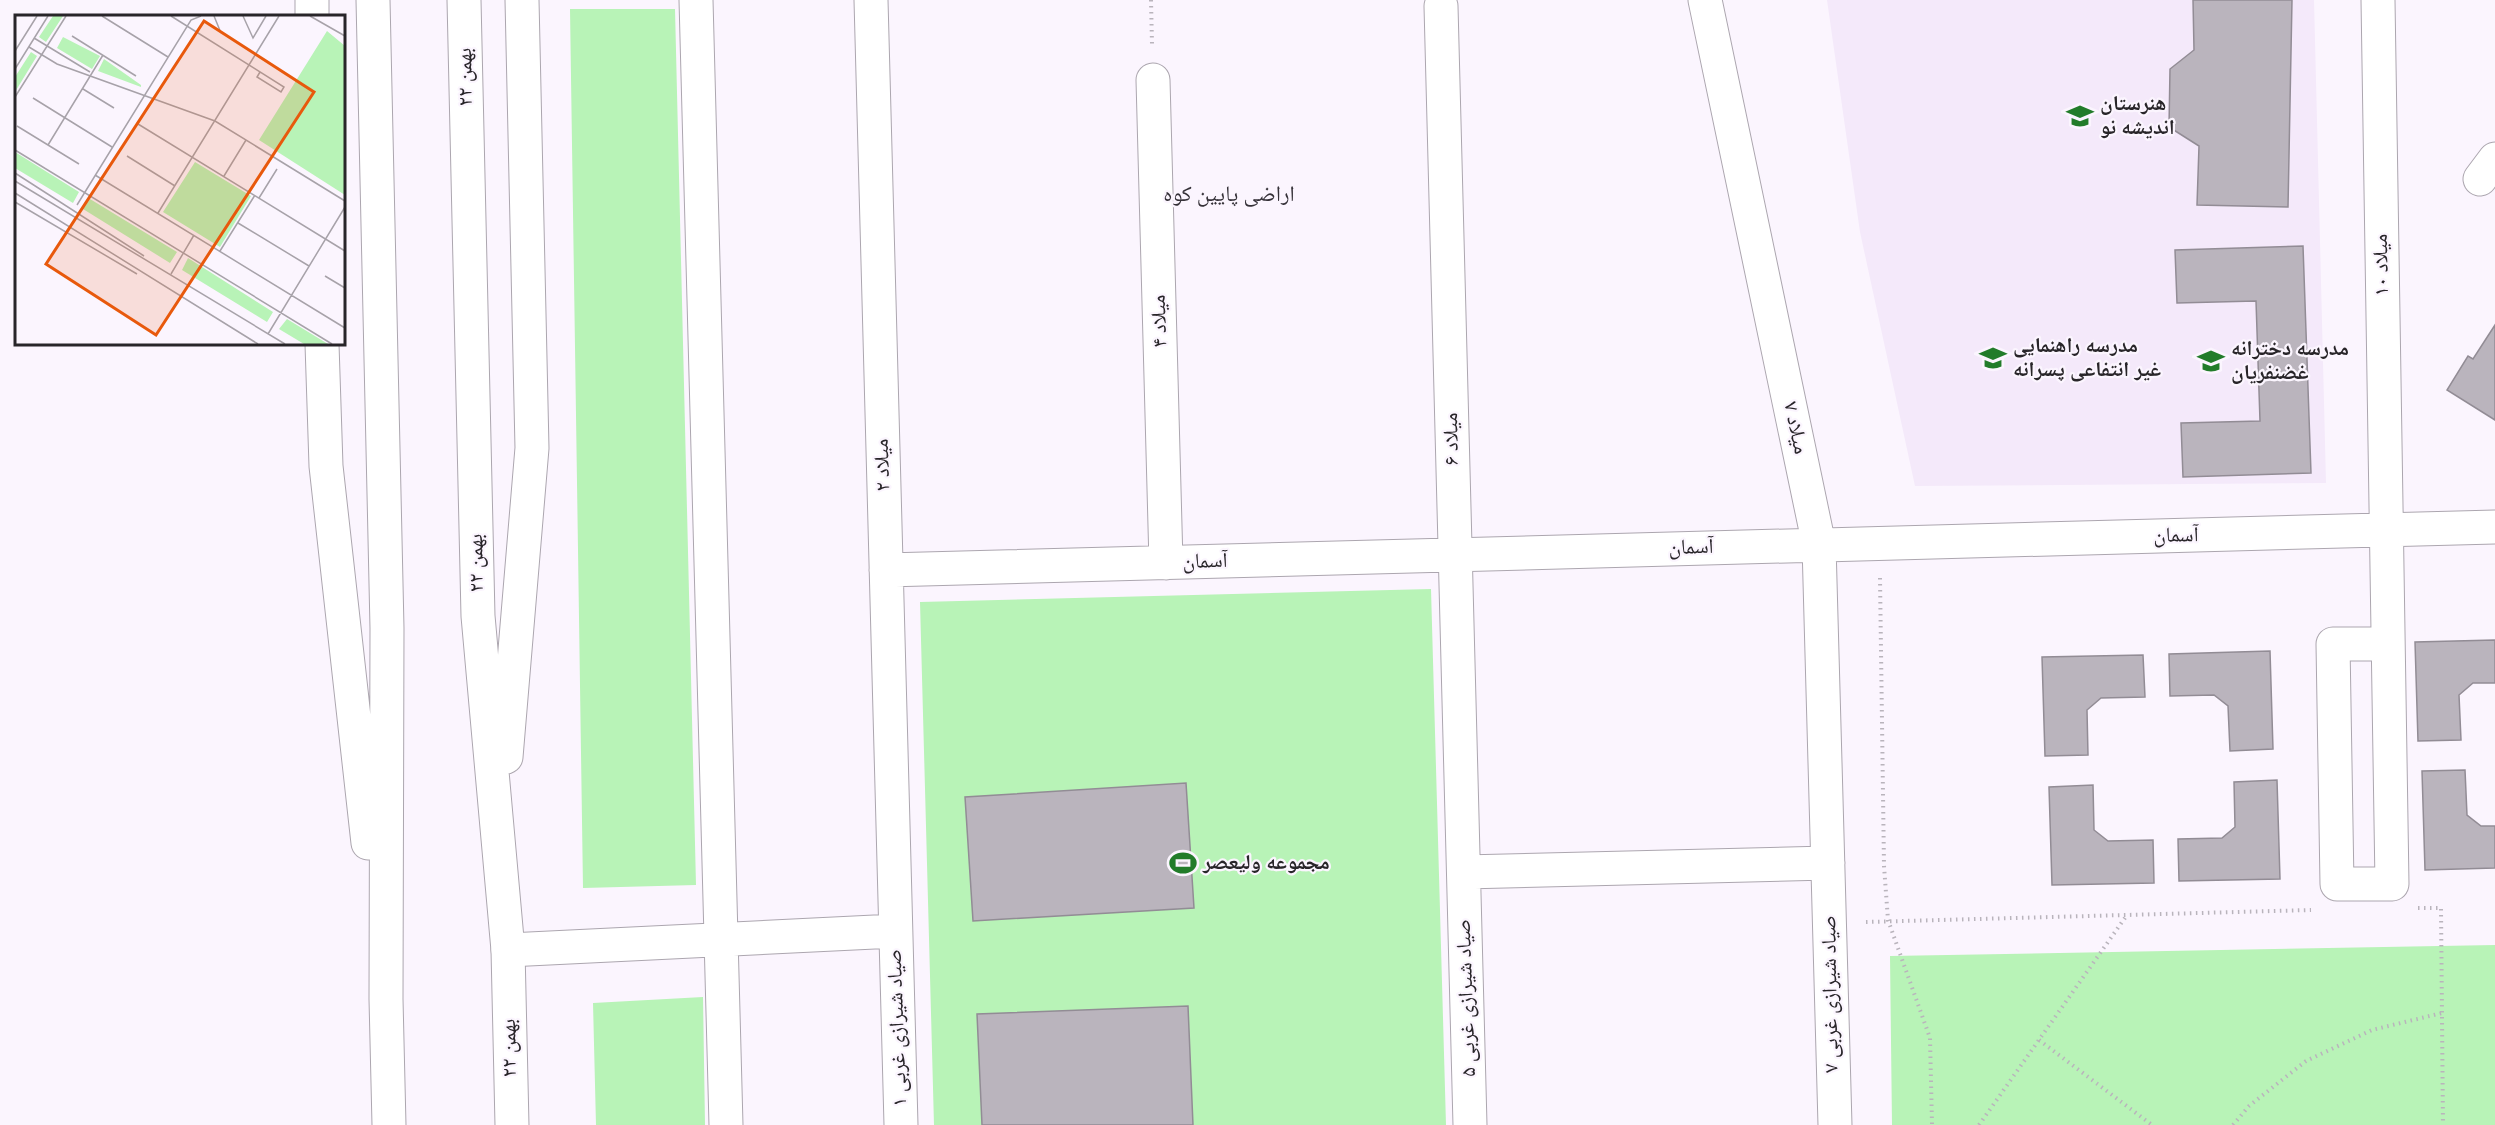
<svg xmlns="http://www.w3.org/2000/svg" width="2495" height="1125" viewBox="0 0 2495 1125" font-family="Overpass,'Noto Naskh Arabic',sans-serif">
  <rect width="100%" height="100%" fill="#fbf5fe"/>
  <path fill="#f4e9fa" d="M1827 0H2314L2326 483 1915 486 1860 232Z"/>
  <path fill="#b8f3b7" d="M570 9H675L696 885 583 888Z
    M1431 589 1446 1125H934L920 602Z
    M2495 945V1125H1892L1890 956Z
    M703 997 705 1125H596L593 1003Z"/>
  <path fill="#bab4bd" stroke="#928c95" stroke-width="1.5" d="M2193 0H2292L2288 207 2197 205 2199 146 2169 127 2170 69 2194 50Z
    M2303 246 2311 473 2183 477 2181 423 2260 421 2256 301 2177 303 2175 250Z
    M2495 325V420L2447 390 2468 356 2473 359Z
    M2495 640V683H2473L2459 695 2461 740 2418 741 2415 642Z
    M2270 651 2273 749 2230 751 2228 706 2214 695 2170 696 2169 654Z
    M2143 655 2145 697 2101 698 2087 710 2088 755 2045 756 2042 657Z
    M2465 770 2467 815 2481 826H2495V868L2425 870 2422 771Z
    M2277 780 2280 879 2179 881 2178 839 2222 838 2235 827 2234 782Z
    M1186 783 1194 908 973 921 965 797Z
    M2093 785 2094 830 2108 841 2153 840 2154 883 2052 885 2049 787Z
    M1188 1006 1193 1125H982L977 1014Z"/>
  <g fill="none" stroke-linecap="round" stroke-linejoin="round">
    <defs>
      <path id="minor" d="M696 0 726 1125
        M871 0 901 1125
        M1705 0 1819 545 1835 1125
        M2378 0 2392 884H2337L2333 644H2388
        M1441 6 1470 1125
        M1153 80 1166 563
        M2480 179 2495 159
        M886 570 2495 527
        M1464 872 1828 863
        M508 950 895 931"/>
      <path id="highway" d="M312 0V16
        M373 0 387 628 386 999 389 1125
        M464 0 478 616 508 950 512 1125
        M322 344 326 466 368 843
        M506 757 532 448 522 0"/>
    </defs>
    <use href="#minor" stroke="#aca6af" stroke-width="35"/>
    <use href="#highway" stroke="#aca6af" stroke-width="35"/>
    <path stroke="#b9b4bc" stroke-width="4" stroke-dasharray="1.5 4.5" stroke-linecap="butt" d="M1151 0 1152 44
      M1880 578 1884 866 1888 920 1930 1038 1932 1125
      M2418 908H2441L2443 1125
      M1866 922 2311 910
      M2039 1040 2152 1125
      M1979 1125 2127 915
      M2233 1125 2249 1106 2306 1061 2372 1030 2442 1013"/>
    <use href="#minor" stroke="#fff" stroke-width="33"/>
    <use href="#highway" stroke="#fff" stroke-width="33"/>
  </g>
  <defs>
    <symbol id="school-bare" viewBox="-9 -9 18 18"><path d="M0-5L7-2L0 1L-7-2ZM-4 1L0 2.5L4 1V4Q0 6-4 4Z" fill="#227c2a" stroke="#fbf5fe" stroke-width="2.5" paint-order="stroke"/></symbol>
    <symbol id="stadium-bare" viewBox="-9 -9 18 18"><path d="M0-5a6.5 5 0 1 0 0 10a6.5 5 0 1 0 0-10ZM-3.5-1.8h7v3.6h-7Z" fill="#227c2a" stroke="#fbf5fe" stroke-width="2.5" paint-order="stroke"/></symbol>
  </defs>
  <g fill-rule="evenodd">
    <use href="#school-bare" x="2061" y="97" width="38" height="38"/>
    <use href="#school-bare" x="1974" y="339" width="38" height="38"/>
    <use href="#school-bare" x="2192" y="342" width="38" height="38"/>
    <use href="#stadium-bare" x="1164" y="844" width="38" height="38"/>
  </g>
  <g text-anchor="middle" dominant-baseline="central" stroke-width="4.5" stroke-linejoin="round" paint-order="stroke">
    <g font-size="21" fill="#282529" stroke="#fbf5fe">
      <text transform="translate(466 77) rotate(-91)">۲۲ بهمن</text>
      <text transform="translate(2382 265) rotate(-91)">میلاد ۱۰</text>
      <text transform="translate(1160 321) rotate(-92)">میلاد ۴</text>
      <text transform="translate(1795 428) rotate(78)">میلاد ۷</text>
      <text transform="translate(1452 439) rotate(-91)">میلاد ۶</text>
      <text transform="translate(883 465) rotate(-92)">میلاد ۲</text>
      <text transform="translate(2176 536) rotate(-1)">آسمان</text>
      <text transform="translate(1691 548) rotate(-2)">آسمان</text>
      <text transform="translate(1205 562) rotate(-2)">آسمان</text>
      <text transform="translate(477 563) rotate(-91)">۲۲ بهمن</text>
      <text transform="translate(1831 994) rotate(-91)">صیاد شیرازی غربی ۷</text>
      <text transform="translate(1467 998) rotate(-92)">صیاد شیرازی غربی ۵</text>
      <text transform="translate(898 1028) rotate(-92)">صیاد شیرازی غربی ۱</text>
      <text transform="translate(510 1048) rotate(-91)">۲۲ بهمن</text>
    </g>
    <g font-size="21" font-weight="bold" fill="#282529" stroke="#fbf5fe" text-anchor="start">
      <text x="2100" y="104">هنرستان<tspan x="2100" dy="24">اندیشه نو</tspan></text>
      <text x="2013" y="346">مدرسه راهنمایی<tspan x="2013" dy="24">غیر انتفاعی پسرانه</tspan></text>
      <text x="2231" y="349">مدرسه دخترانه<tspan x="2231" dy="24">غضنفریان</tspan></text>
      <text x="1203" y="863">مجموعه ولیعصر</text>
    </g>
    <g font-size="22" fill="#353138" stroke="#fbf5fe">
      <text x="1229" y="195">اراضی پایین کوه</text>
    </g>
  </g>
  <g transform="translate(15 15)">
    <rect width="330" height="330" fill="#fbf5fe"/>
    <path d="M38 1H48L31 27 24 22ZM312 16 330 31V180L244 125ZM48 22 85 41 77 54 42 33ZM16 37 22 41 0 77V62ZM89 44 126 70V72L83 56ZM0 137 64 177 58 188 0 153ZM180 147 236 181 205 232 148 197ZM75 184 162 237 155 248 68 194ZM173 243 258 297 252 307 167 255ZM272 304 313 329H289L264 314Z" fill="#b8f3b7"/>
    <path fill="none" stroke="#a7a2a9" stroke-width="1.5" d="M87 1 153 42M156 1 269 72 266 77 242 62 245 57M199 1 206 18M228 1 238 23 251 1M295 1 330 21M57 21 121 61M19 23 75 57M14 32 42 49 200 106 330 186M0 36 22 1M0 54 33 1M68 74 99 93M0 82 51 1M18 83 97 132M123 109 330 236M2 111 64 149M33 130 88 40M0 135 317 329M112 141 160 171M0 158 129 241M80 160 330 313M209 161 231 125M0 166 270 329M0 178 243 329M244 183 262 154M0 187 122 259M62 190 176 5 186 1M143 198 264 1M223 208 294 251M205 236 240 180M156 259 179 220M310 261 330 273M253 319 330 192"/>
    <path fill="#e8590c" fill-opacity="0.15" stroke="#e8590c" stroke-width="3" d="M189 6 299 77 141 320 31 249Z"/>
    <rect width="330" height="330" fill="none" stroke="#282529" stroke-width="3"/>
  </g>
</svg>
